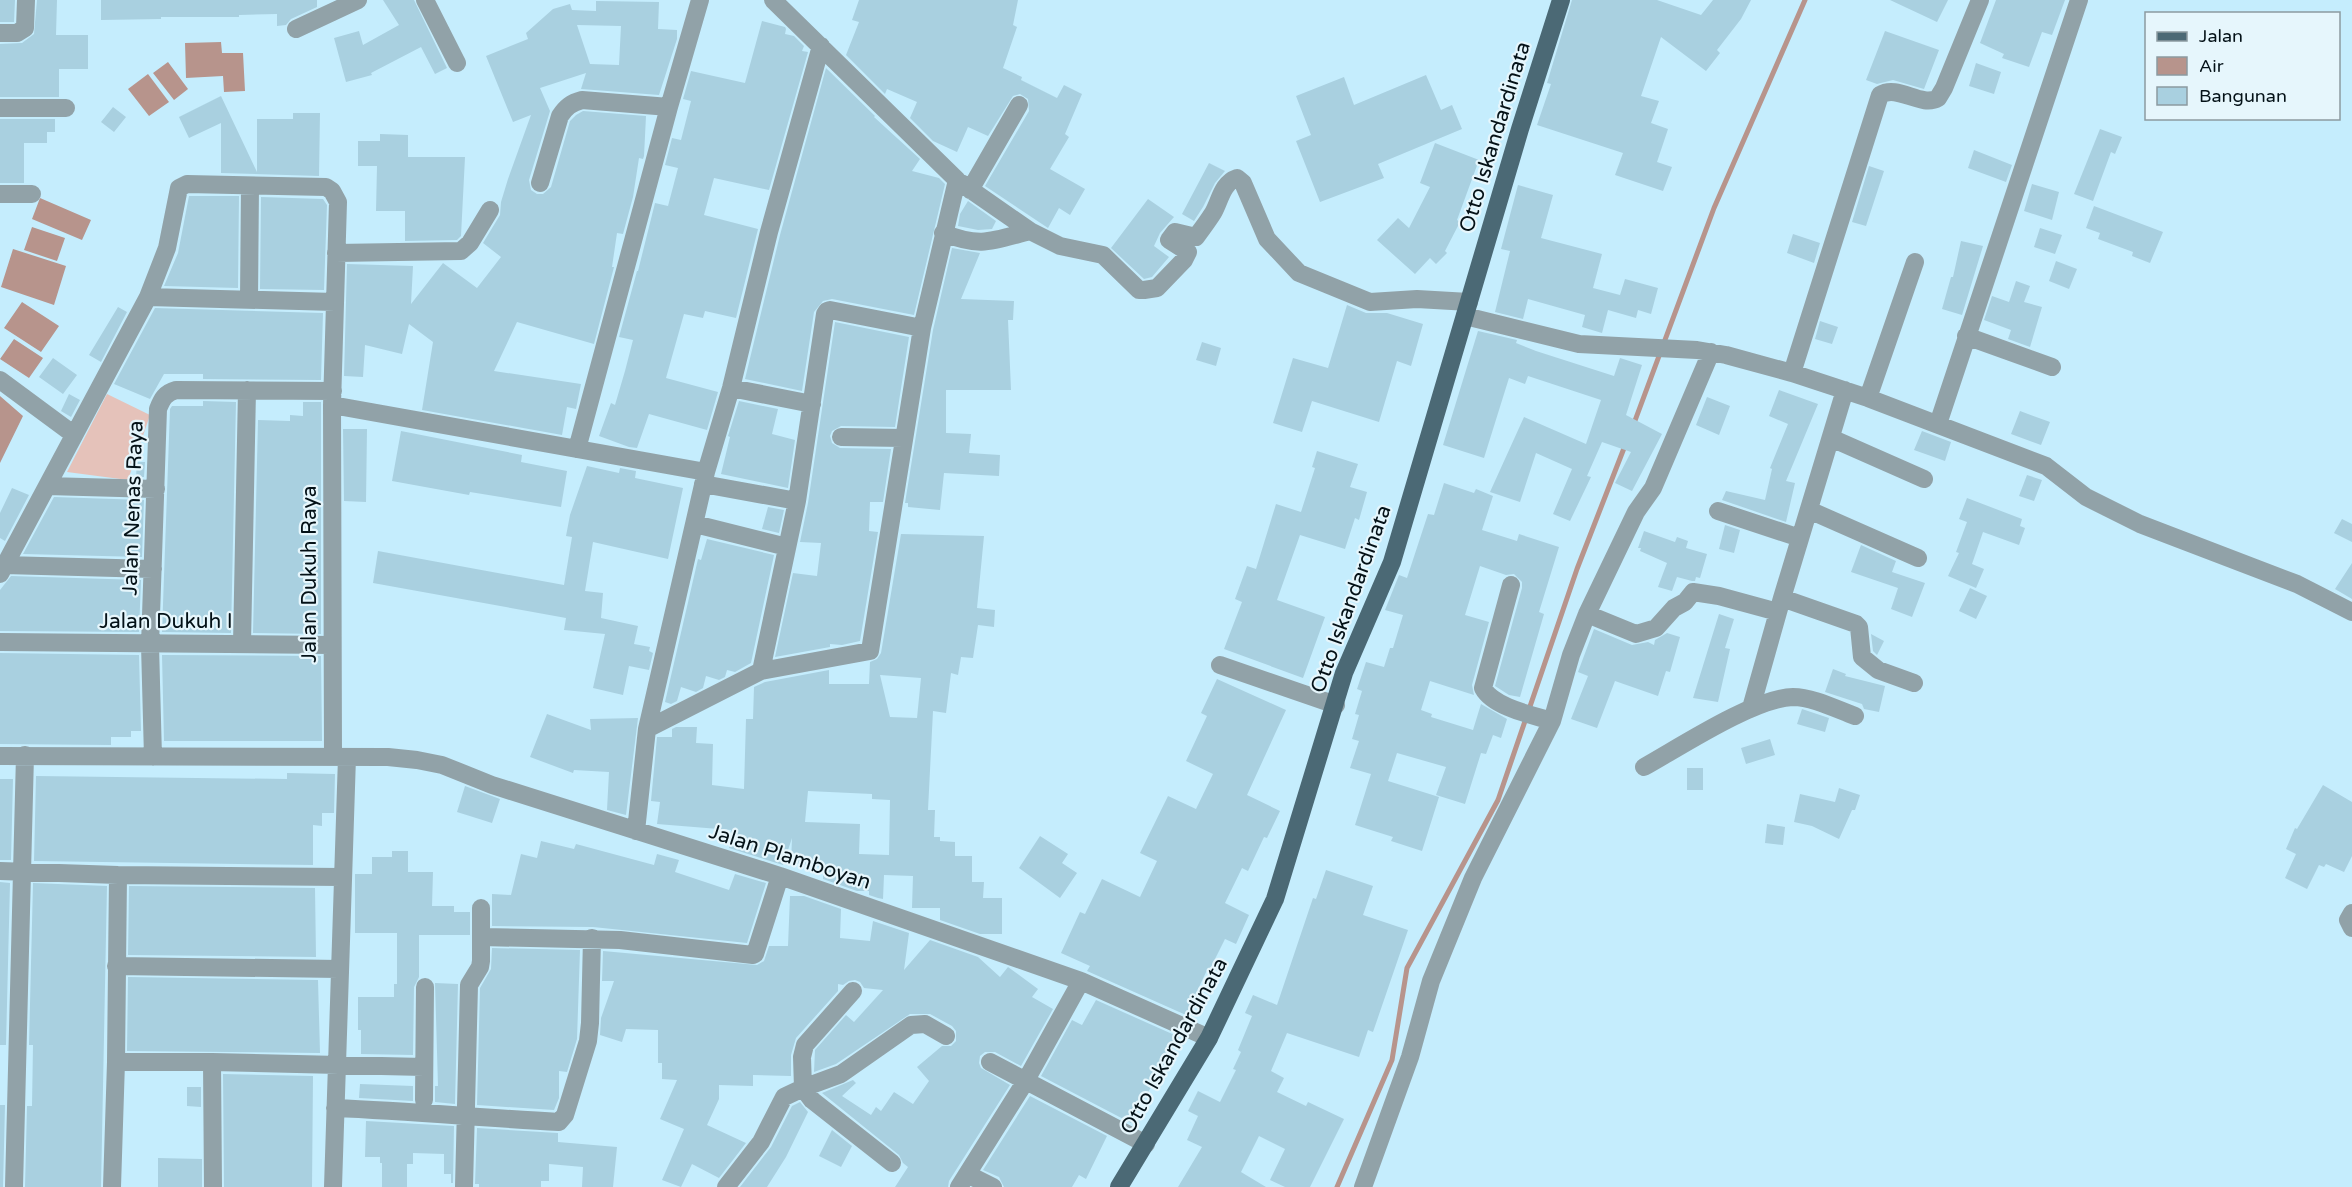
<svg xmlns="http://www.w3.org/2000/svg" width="2352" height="1187" viewBox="0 0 2352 1187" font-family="'Varela Round',sans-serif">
  <rect width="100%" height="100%" fill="#c5edfd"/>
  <path fill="#e5c2ba" d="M107 394 150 415 128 480 67 472Z"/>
  <path fill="#b7948c" d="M221 42 222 53H243L245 91 224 92 223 76 186 78 185 43Z
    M168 62 188 89 174 100 153 73Z
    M148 74 169 102 149 116 128 89Z
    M40 198 91 220 82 240 32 219Z
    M32 227 65 238 57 261 24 250Z
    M13 249 66 266 54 305 1 287Z
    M22 302 59 326 41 352 4 328Z
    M14 339 43 358 29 378 0 359Z
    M0 396 23 416 0 463Z"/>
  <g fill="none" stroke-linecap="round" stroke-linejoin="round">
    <path stroke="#b7948c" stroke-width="5" d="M1633 426 1714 208 1805 0
      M1337 1187 1392 1060 1407 968 1498 800 1577 569 1626 443"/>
  </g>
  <path fill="#a9d0e0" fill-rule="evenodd" d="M0 0H15L14 22H0Z
    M37 0H57L56 35H88V69H59V97H0V44L22 43 34 34Z
    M101 0H317V7L291 19 286 25 277 26V14L239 15V17H161V19L101 20Z
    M383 0H414L447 68 435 74 421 47 371 73 372 75 346 82 334 38 359 31 363 45 399 25Z
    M859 0H1018L1013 25 1017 27 1003 68 1022 77 1021 80 1057 98 1064 85 1082 94 1065 134 1069 137 1050 169 1085 189 1070 215 1059 208 1048 228 985 186 1029 111 1028 99 1020 94 1013 96 988 136 968 127 957 152 933 141 910 118 917 102 887 89 885 94 846 55 859 22 852 20Z
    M1572 0H1657L1701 15 1713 0H1751L1741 19 1717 50 1720 53 1706 71 1661 37 1641 96 1659 101 1651 123 1668 129 1657 162 1672 167 1663 191 1615 175 1623 153 1537 125 1551 84 1547 83Z
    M1890 0H1948L1937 22Z
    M1996 0H2065L2052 35 2042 32 2029 67 2002 58 2004 54 1980 43Z
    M596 1 659 2 658 29 677 30V39L659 95 581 89 586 73 540 88 550 111 529 180 531 190 537 194H543L551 187 570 121 576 115 583 111 646 116 644 156 643 159 639 158 633 197 623 234 617 233 612 267H614L594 344 517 322 494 371 581 384 576 409 567 407 562 435 422 410 433 342 409 324 402 354 365 345 363 377 344 376 347 264 413 266 411 304 443 263 477 288 501 257 483 243 500 215 501 202 508 179 531 115 513 122 486 56 528 39 526 33 553 9 570 4 572 10 596 11ZM577 25 621 26 619 65 590 64Z
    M762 21 785 27 786 29 785 34 794 36 804 46 802 51 808 52 769 190 714 178 704 215 758 229 736 318 705 311 703 318 684 314 666 378 718 392 707 430 649 414 637 448 629 447 599 436 611 403 615 405 625 371 633 340 619 337 637 271H638L655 203 668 206 678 168 665 165 672 138 681 140 691 101 683 99 691 71 745 83Z
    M1885 31 1939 50 1924 89 1893 80 1877 84 1866 80Z
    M1976 63 2001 72 1994 94 1969 86Z
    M826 68 875 116 874 117 920 159 912 171 939 178 945 184 914 315 832 299 823 301 814 312 802 391 745 379 780 235Z
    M1426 75 1441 110 1452 105 1462 129 1378 164 1384 178 1320 202 1296 141 1311 135 1296 96 1344 77 1354 105Z
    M221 96 257 172V119H293V113H320L319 176 221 173V123L189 138 179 117Z
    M113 107 126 117 114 132 101 122Z
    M0 119H55V132H47V143H24V183H0Z
    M2100 129 2122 137 2115 154 2111 152 2093 201 2074 194Z
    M380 134 408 135V157H465L461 236 457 240 405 241V211H376L377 166H358V141H380Z
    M1435 143 1479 160 1457 220 1460 222 1445 251 1447 253 1436 264 1430 258 1415 274 1377 240 1398 218 1409 228 1430 187 1420 183Z
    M1974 150 2012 165 2006 182 1968 168Z
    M1209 163 1225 171 1215 183 1203 207 1194 221 1182 214Z
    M1869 166 1884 171 1866 226 1852 222Z
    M2032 184 2059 192 2052 220 2024 211Z
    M1518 185 1553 195 1541 238 1602 254 1593 288 1620 295 1625 279 1658 288 1651 314 1638 310 1636 318 1608 310 1602 333 1582 327 1585 315 1528 299 1523 319 1495 312 1510 251 1501 249Z
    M189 196H239L238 288 164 286 178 253Z
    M261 197 323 199 327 205 324 290 260 289Z
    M1148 199 1174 217 1160 233 1154 246 1169 257 1152 277 1144 279 1111 248Z
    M968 201 996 221 992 229 978 230 958 226 960 214Z
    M2094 206 2163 232 2150 263 2132 256 2133 252 2098 239 2100 233 2086 228Z
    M2040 228 2062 235 2055 254 2034 247Z
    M1793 234 1820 243 1814 263 1787 253Z
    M1961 241 1983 246 1962 315 1942 309 1951 277H1953Z
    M952 248 980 253 961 299 1014 301 1013 320H1008L1011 390H946V433L971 434 969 453 1000 455 999 476 944 473 940 510 908 507V503H905L933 330Z
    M2056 261 2077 269 2069 289 2049 281Z
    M2016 281 2030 286 2024 302 2042 307 2030 347 2008 339 2011 330 1984 320 1992 296 2009 302Z
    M1347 305 1366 313H1387L1423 324 1411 366 1397 361 1379 422 1312 401 1302 432 1273 423 1293 358 1328 368Z
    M118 307 127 312 101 362 89 355Z
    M155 308 323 313 321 380 203 379V374H164L150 399 114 384Z
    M1820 321 1838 327 1832 344 1815 339Z
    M835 322 909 337 895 427 841 426 832 431 830 436 832 443 840 448 891 449 883 502H870L869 531 878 532 860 641 842 645 830 644V647L775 657 793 573 817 576 821 543 800 542 808 503Z
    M1478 331 1517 340 1516 343 1536 351 1614 376 1620 358 1642 365 1626 415 1662 434 1632 491 1615 483 1631 452 1602 442 1587 476 1591 477 1570 521 1553 514 1572 469 1536 453 1520 502 1490 492 1524 417 1586 444 1601 400 1528 376 1525 384 1509 378 1484 458 1443 445Z
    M1202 342 1221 348 1216 366 1196 360Z
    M53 358 77 375 63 394 39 377Z
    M1779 390 1818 404 1786 481 1795 483 1786 522 1722 500 1726 491 1765 500 1772 469 1770 468 1788 424 1769 416Z
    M69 394 80 400 71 417 61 411Z
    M1707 397 1730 406 1719 435 1696 425Z
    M203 401 236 402 231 633 162 632 170 409 172 406H203Z
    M739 401 778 409 772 434 795 440 788 488 721 474 730 437 728 436Z
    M303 402H321V634L253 633 258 420 290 421V415L303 416Z
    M2020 411 2050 422 2041 445 2011 434Z
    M343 429H367L366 502 344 501Z
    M401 431 522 455 521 462 567 471 561 507 470 492 469 495 392 481Z
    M1922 431 1951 442 1945 461 1914 450Z
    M1317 451 1358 464 1350 487 1367 492 1359 520 1355 518 1345 549 1300 535 1277 600 1325 617 1303 678 1224 649 1242 602 1235 599 1247 566 1256 569 1276 504 1301 512 1315 468 1312 467Z
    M137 462H145L144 477H136Z
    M587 466 619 473 620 468 636 471 635 478 683 488 668 559 593 542 585 591 603 593 601 618 638 626 634 644 650 647 649 651 653 653 649 670 629 666 623 695 593 688 605 634 564 630 566 618 373 583 378 551 564 585 572 537 566 536 570 515Z
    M2027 475 2042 480 2034 501 2019 496Z
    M1444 483 1474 493 1476 489 1493 496 1482 530 1517 541 1519 534 1559 547 1539 612 1544 614 1520 697 1509 695 1495 686 1522 588V582L1514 574 1506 575 1480 566 1465 615 1489 622 1472 685 1474 695 1430 681 1421 710 1432 714 1431 717 1473 730 1481 704 1507 719 1501 738 1493 735 1486 754 1481 753 1465 804 1436 795 1446 767 1397 753 1388 781 1439 797 1422 851 1391 841 1393 837 1355 825 1371 774 1350 768 1359 741 1352 739 1359 715 1355 714 1362 691 1357 689 1366 662 1384 667 1390 648H1393L1403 615 1385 610 1399 575 1407 578 1428 514 1434 515Z
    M12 488 29 495 5 541 0 538V513Z
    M54 497 144 500 142 557 23 554Z
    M1967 498 2022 519 2020 526 2025 528 2019 545 1983 532 1972 564 1984 569 1976 588 1948 576 1959 553 1956 552 1967 522 1959 519Z
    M768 507 784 510 779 533 762 529Z
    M2342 519 2352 524V542L2334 533Z
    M1725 525 1740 530 1734 553 1719 549Z
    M1644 531 1675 542 1677 537 1688 541 1686 548 1707 554 1700 578 1696 577 1695 581H1692L1677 577 1672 591 1658 587 1667 563 1640 551 1641 548H1638Z
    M901 534 984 536 977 608 995 610 994 627 978 625 973 658 961 657 958 675 951 673 946 713 933 711 928 810H935L934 837H940V841L955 842V856H972V882H984L983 898H1002V934H980L940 920V908H912L913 876 884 875 883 899 878 898 869 895V891H857L823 879V867L791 863 792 838 783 865 729 848 731 830 657 824 660 802 651 801 657 737H672V729L676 727H697L696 743 713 744 712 785 744 789 746 719H753L754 687 765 682 829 670V684H869L870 662 877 659 881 653ZM880 675 921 678 917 718 890 717ZM808 791 872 794V799L890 800 889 855 859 854 860 824 805 822Z
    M707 539 774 555 751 663 735 672 727 670 725 677 719 680 706 676 703 688 696 692 681 687 677 701 671 704 665 702 698 559 701 560Z
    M1861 545 1896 561 1892 572 1925 583 1912 617 1891 609 1898 588 1851 572Z
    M2352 563V599L2335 589Z
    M11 576 141 580 139 632 0 631V590Z
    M1970 588 1987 596 1976 619 1959 611Z
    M1719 614 1734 619 1725 648 1730 649 1718 702 1693 698Z
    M1594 629 1632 645 1648 642 1654 645 1655 640 1667 633 1680 637 1670 672 1666 671 1658 696 1615 681 1597 728 1571 719 1588 676 1578 672Z
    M1871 634 1884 641 1877 655 1873 651Z
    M0 653 139 655 141 731H131V737H111V745L0 744Z
    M162 655 321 656 322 741H164Z
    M1833 669 1846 674 1845 676 1885 686 1879 712 1864 709 1862 704 1825 692Z
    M1217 679 1286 710 1247 795 1280 811 1267 838 1264 837 1248 871 1242 868 1225 903 1249 915 1236 944 1225 939 1209 971 1207 970 1186 1015 1087 971 1090 966 1061 953 1080 912 1085 914 1102 879 1140 897 1157 861 1140 853 1168 796 1196 809 1213 774 1186 761 1207 716 1201 713Z
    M1802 709 1829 718 1825 732 1797 724Z
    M547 714 591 730 590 719 638 718 626 815 607 810 609 772 574 770 573 773 530 757Z
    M1770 739 1775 755 1746 764 1741 748Z
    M1687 768H1703V790H1687Z
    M287 773 335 774 334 813H322V826L313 825V865L34 861 36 776 287 779Z
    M0 779H13L11 860H0Z
    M2323 785 2352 802V856L2344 872 2326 864 2324 867 2319 865 2307 889 2285 878 2296 854 2286 849 2295 828 2297 829Z
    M465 786 500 799 492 823 457 812Z
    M1839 788 1860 795 1855 810H1852L1839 839 1812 826 1794 822 1800 794 1835 802Z
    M1767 824 1785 827 1783 845 1765 843Z
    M1040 836 1068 854 1062 863 1077 873 1060 898 1019 868Z
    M541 841 574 849 576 844 654 865 657 854 679 860 675 872 729 890 735 874 766 883 747 943 593 927 492 926V894L511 895 521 854 537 858Z
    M392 851H408V872H433L432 906H454V912H470V935H419V977L414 987 413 1055 361 1054V1030H358V997H394V984H397V933H355V874H372V857H392Z
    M1326 870 1373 886 1363 915 1408 930 1373 1032 1368 1030 1359 1057 1287 1033 1271 1071 1284 1078 1277 1092 1306 1106 1308 1102 1344 1119 1310 1187H1285L1270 1180 1285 1149 1259 1136 1241 1172 1266 1187H1178L1202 1147 1187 1140 1198 1116 1188 1111 1198 1091 1220 1102 1236 1070 1233 1069 1241 1052 1238 1050 1252 1016 1245 1013 1253 995 1277 1005 1313 898 1316 899Z
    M0 882 10 883 6 1045H0Z
    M33 883 107 886 101 1187H25L27 1106H32L33 1045H29Z
    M129 886 315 888 316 957 128 955Z
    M790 896H804L841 909 840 938 870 941 873 921 909 933 904 970 930 940 978 957 1000 977 1008 967 1038 989 1032 997 1053 1009 1021 1066 995 1052H985L980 1056 979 1063 981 1068 1010 1085 949 1181 948 1187H895L908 1167 903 1163 899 1155 822 1093 853 1080 856 1083 842 1096 871 1115 876 1107 881 1111 894 1092 913 1104 929 1081 917 1067 942 1046H951L956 1041V1031L952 1026 930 1014H910L836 1064 814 1072 815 1050 846 1015 854 1022 883 990 864 988 860 982 855 980 849 981 843 985 838 984V991L796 1038 791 1055V1076L753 1075V1086L719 1085V1099L707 1125 746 1143 719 1178 692 1164 681 1187 662 1180 684 1129 660 1119 677 1080 662 1079V1063H658V1030L626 1029 622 1042 600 1035 601 1018 614 981H602L603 951 757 965 764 961 769 946H788Z
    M492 948 580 950 577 1039 567 1072 559 1071V1098L554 1110 477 1105 480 988 491 969Z
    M128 977 318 980 320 1053 127 1051Z
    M435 983 458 984 455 1104 435 1102V1086H438Z
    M1096 1000 1179 1037 1131 1123 1041 1076 1072 1020 1082 1025Z
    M223 1074 313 1076 312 1187H224Z
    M360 1084 413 1086V1101L359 1098Z
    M187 1087H201V1107L187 1106Z
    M1030 1096 1107 1136 1086 1179 1079 1175 1072 1187H1004L999 1177 983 1170Z
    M800 1102 808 1112 786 1157 767 1187H740L771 1147 792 1106Z
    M0 1105H5L3 1187H0Z
    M366 1121 454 1126 453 1183H451V1174H444V1154L413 1153V1164H407V1187H382V1163H380V1157H365Z
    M477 1128 558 1133V1142L617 1147 613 1187H582L583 1167 549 1164V1181H541V1187H479V1184H475Z
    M832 1130 852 1146 841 1167 819 1156Z
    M158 1158 202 1159V1187H158Z"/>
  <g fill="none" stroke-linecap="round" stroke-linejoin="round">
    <path stroke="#91a2a8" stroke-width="18" d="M425 0 457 63
      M296 29 358 0
      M0 33H17L25 28 26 0
      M0 108H66
      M540 183 560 116C566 107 571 103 582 100L669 107
      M961 183 1030 231
      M970 190 1019 105
      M0 194H32
      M943 233C981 248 992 241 1030 231L1060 246 1103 255 1139 290H1144L1157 288 1184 260 1188 252 1169 240 1175 232 1196 237C1202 229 1208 221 1213 213 1220 201 1222 183 1237 178L1243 183 1267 239 1299 273 1370 302 1417 299 1469 302
      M336 253 461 251 470 243 490 210
      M148 297 335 302
      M249 300 250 186
      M1465 316 1579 344 1697 350 1726 355 1792 373 1868 398 2046 466 2086 497 2140 524 2297 584 2352 612
      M1966 336 2052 367
      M1792 373 1880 95C1898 84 1921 108 1938 98L1944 88 1980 0
      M0 380 73 434
      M731 388 812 404
      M1868 398 1915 262
      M332 405 706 472
      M1938 424 2079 0
      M841 437 903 438
      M1831 438 1924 479
      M577 449 669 107 700 0
      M703 484 797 501
      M47 486 156 489
      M1809 510 1918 558
      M1718 511 1800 538
      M695 524 787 547
      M4 565 153 569
      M0 574 148 297 167 248 179 188 187 184 326 187 332 191 338 202 332 405 333 756
      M1511 585 1483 688C1493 707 1532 715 1552 721
      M1782 598 1856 624 1859 627 1862 657 1878 670 1914 683
      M1587 614 1636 634 1656 628 1674 608 1685 602 1693 592 1719 596 1778 612
      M0 642 331 645
      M242 644 247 390
      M1220 665 1336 705
      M761 671 797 501 825 314 827 311 830 310 922 328
      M1751 708 1782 598 1845 390
      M647 729 761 671 870 651 922 328 957 180 773 0
      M0 756 388 757 417 760 442 765 492 785 780 876 1081 981 1209 1038
      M153 757 150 645 158 409C162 399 165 393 176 390L333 391
      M1644 767C1680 747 1754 698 1793 697 1813 697 1836 709 1855 716
      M636 831 647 729 706 472 731 388 769 232 821 46
      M0 871 118 875 342 877
      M2352 913 2348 920 2352 928
      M481 937 620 940 753 955 755 954 780 876
      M116 966 339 969
      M116 1062H212L424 1067
      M212 1062 213 1187
      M990 1062 1146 1144
      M424 1100 425 987
      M335 1108C410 1111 484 1118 559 1122L565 1115 588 1041 590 1023 592 938
      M892 1163 812 1100 803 1088 841 1074 911 1025 925 1024 946 1036
      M967 1174 993 1187
      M14 1187 25 755
      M112 1187 116 1062 118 875
      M333 1187 347 757
      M464 1187 469 985 480 967 481 961V908
      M726 1187 761 1142 784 1097 803 1088 802 1057 805 1045 853 991
      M959 1187 1025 1082 1081 981
      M1363 1187 1410 1057 1431 981 1473 878 1552 721 1571 655 1587 614 1636 512 1653 488 1711 352"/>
    <path stroke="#4b6975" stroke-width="18" d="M1119 1187 1209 1038 1275 899 1344 673 1392 562 1520 129 1561 0"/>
  </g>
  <g text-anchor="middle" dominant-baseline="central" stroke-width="4.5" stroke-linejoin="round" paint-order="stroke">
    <g font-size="21" fill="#041117" stroke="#e6f6fc">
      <text transform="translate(1495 137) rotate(-73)">Otto Iskandardinata</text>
      <text transform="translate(133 508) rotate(-88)">Jalan Nenas Raya</text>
      <text transform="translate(309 574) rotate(-90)">Jalan Dukuh Raya</text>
      <text transform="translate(1351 599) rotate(-70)">Otto Iskandardinata</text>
      <text x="166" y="621">Jalan Dukuh I</text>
      <text transform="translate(790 857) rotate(18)">Jalan Plamboyan</text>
      <text transform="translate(1174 1046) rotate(-61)">Otto Iskandardinata</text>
    </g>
  </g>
  <rect x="2145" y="12" width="195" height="108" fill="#e6f6fc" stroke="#8c9aa0" stroke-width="1.5"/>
  <rect x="2157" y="32" width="30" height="9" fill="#4b6975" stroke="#8c9aa0" stroke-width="1.5"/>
  <text x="2199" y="42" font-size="18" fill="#041117">Jalan</text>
  <rect x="2157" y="57" width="30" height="18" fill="#b7948c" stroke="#8c9aa0" stroke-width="1.5"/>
  <text x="2199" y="72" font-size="18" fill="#041117">Air</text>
  <rect x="2157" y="87" width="30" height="18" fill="#a9d0e0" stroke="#8c9aa0" stroke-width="1.5"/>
  <text x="2199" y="102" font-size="18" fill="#041117">Bangunan</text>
</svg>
